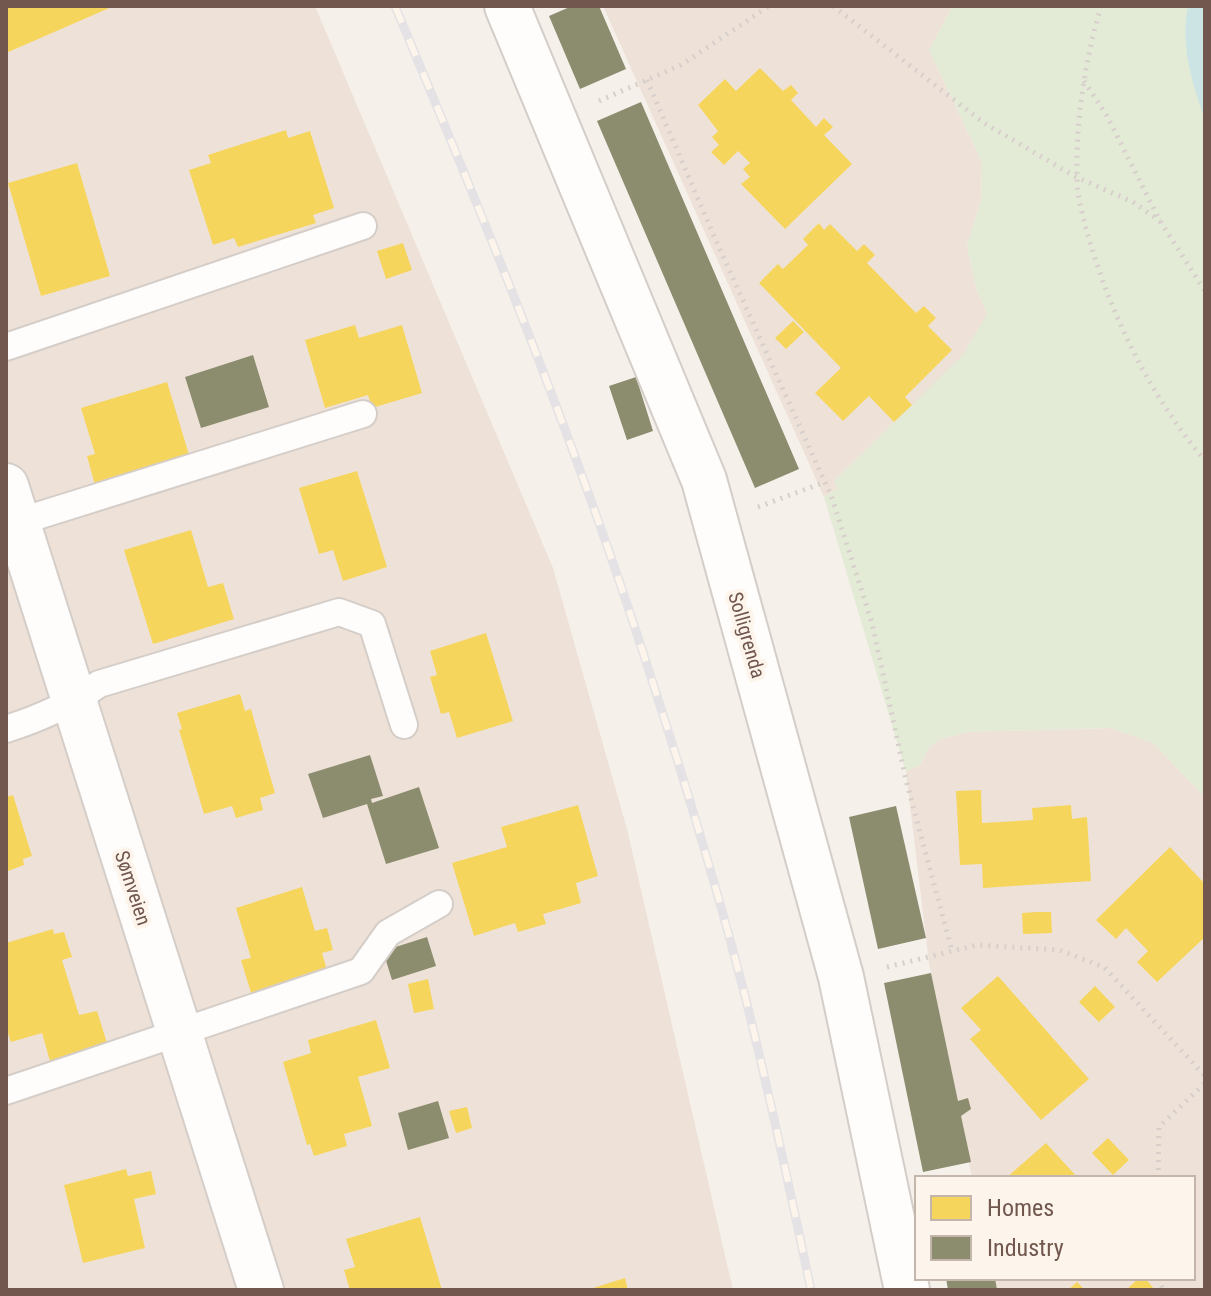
<svg xmlns="http://www.w3.org/2000/svg" width="1211" height="1296" viewBox="0 0 1211 1296" font-family="'Roboto Condensed',sans-serif">
  <rect width="100%" height="100%" fill="#f5f0ea"/>
  <path fill="#eee2d8" d="M6 6H315L553 568 627 829 733 1290H6Z
    M603 6H953L929 50 982 162 981 201 967 246 976 288 995 333 895 452 824 497Z
    M1110 728 1153 743 1205 797V1290H994L992 1278H1193V1178H972L929 963 906 772 921 764 928 749 940 739 968 732Z"/>
  <path fill="#e3ebd6" d="M953 6H1205V797L1153 743 1110 728 968 732 940 739 928 749 921 764 906 772 824 497 837 489 834 481 963 355 987 314 976 288 967 246 981 201 982 162 929 50Z"/>
  <path fill="#cce4e4" d="M1188 6H1205V119C1192 84 1180 44 1188 6Z"/>
  <path fill="#f6d55c" d="M6 6H114L6 53Z
    M760 68 783 91 791 85 798 93 791 100 816 127 824 118 833 127 824 135 852 164 785 229 741 184 750 177 743 169 750 163 738 151 724 165 711 152 719 145 712 137 718 131 698 105 725 79 736 91Z
    M286 130 288 138 310 131 334 208 313 215 316 223 238 247 234 238 213 245 189 170 211 163 208 155Z
    M77 163 110 276 41 296 8 183Z
    M819 223 824 230 830 224 857 251 864 244 875 255 867 263 916 313 924 306 936 318 928 326 952 350 905 397 912 405 894 422 869 396 843 421 815 393 841 368 759 283 778 264 783 269 808 245 803 239Z
    M403 243 412 270 386 279 377 251Z
    M793 321 804 332 786 349 775 338Z
    M355 325 359 338 402 325 422 393 372 408 368 395 325 408 305 340Z
    M167 382 190 458 96 489 87 456 95 454 81 408Z
    M357 471 387 567 343 581 333 550 319 554 299 488Z
    M191 530 208 587 223 583 234 619 153 644 124 550Z
    M486 633 513 721 457 738 449 712 441 714 430 677 437 675 430 651Z
    M240 694 245 711 251 709 275 793 260 798 263 810 236 818 232 806 204 814 179 730 182 729 177 713Z
    M981 790 982 823 1033 820 1032 808 1071 805 1072 819 1087 817 1091 881 983 888 982 864 960 865 956 791Z
    M13 795 32 856 23 859 24 865 8 871 6 865V797Z
    M578 805 598 876 576 883 581 903 543 914 546 924 518 932 515 923 474 936 452 863 507 847 501 827Z
    M1170 847 1205 884V937L1157 982 1137 962 1148 951 1126 928 1116 939 1096 920Z
    M302 887 315 931 327 928 333 950 322 953 328 973 252 996 241 960 251 958 236 908Z
    M1037 912H1051L1052 933 1023 934 1022 913Z
    M53 929 54 934 64 932 72 957 62 960 79 1015 97 1011 107 1043 50 1061 42 1033 11 1042 6 1027V943Z
    M998 976 1089 1079 1041 1120 970 1039 981 1030 961 1008Z
    M428 979 434 1009 414 1013 408 984Z
    M1095 986 1115 1007 1099 1022 1079 1002Z
    M376 1020 390 1068 358 1077 372 1126 344 1134 347 1146 314 1156 310 1144 307 1145 283 1062 311 1053 308 1040Z
    M467 1107 472 1128 456 1133 449 1111Z
    M1108 1138 1129 1160 1113 1175 1092 1153Z
    M1046 1143 1078 1178H1006Z
    M126 1169 128 1176 151 1171 156 1194 134 1199 145 1248 83 1263 64 1185Z
    M420 1217 442 1290H350L344 1270 355 1267 346 1239Z
    M625 1278 628 1290H590V1289Z
    M1139 1278H1145L1155 1290H1126Z
    M1077 1282 1085 1290H1068Z"/>
  <path fill="#8c8c6e" d="M572 6H599L626 69 580 89 549 16Z
    M641 102 799 469 755 488 597 121Z
    M253 355 269 407 201 428 185 377Z
    M636 377 653 431 627 440 609 386Z
    M370 755 383 796 371 799 372 803 419 787 439 848 386 864 367 804 323 818 308 774Z
    M896 806 926 938 878 949 849 817Z
    M427 937 436 966 392 980 383 951Z
    M931 973 958 1101 968 1098 971 1109 961 1116 971 1162 923 1172 884 983Z
    M438 1101 449 1138 408 1150 398 1113Z
    M946 1278H995L997 1290H948Z"/>
  <g fill="none" stroke-linecap="round" stroke-linejoin="round">
    <defs>
      <path id="lane" d="M6 347 363 226
        M6 523 18 522 363 414
        M6 729C41 718 70 705 99 684L339 612 372 624 404 725
        M6 1091 361 971 388 933 439 904"/>
      <path id="street" d="M507 6 704 480 841 977 907 1290
        M6 486 261 1290"/>
    </defs>
    <use href="#lane" stroke="#d4cdc8" stroke-width="30"/>
    <use href="#street" stroke="#d4cdc8" stroke-width="48"/>
    <path stroke="#d7cfcb" stroke-width="5" stroke-dasharray="2 6" stroke-linecap="butt" d="M833 6 984 123 1076 177 1133 202 1160 221
      M1101 6C1085 60 1076 119 1077 175 1077 201 1086 228 1093 252 1117 328 1154 400 1205 461
      M647 80 717 243 832 498 872 623 906 780 952 951
      M1084 81 1107 116 1160 221 1205 291
      M599 101 681 65 769 6
      M758 507 825 482
      M887 967 977 945 1059 950 1104 967 1205 1076
      M1158 1178 1159 1127 1205 1083
      M1159 1278 1163 1290"/>
    <use href="#lane" stroke="#fefdfc" stroke-width="26"/>
    <use href="#street" stroke="#fefdfc" stroke-width="44"/>
    <defs>
      <path id="rail" d="M395 6C477 202 558 399 626 601 669 730 710 861 744 992 769 1091 790 1190 811 1290"/>
    </defs>
    <use href="#rail" stroke="#e4e2e4" stroke-width="9"/>
    <use href="#rail" stroke="#fdf5eb" stroke-width="6" stroke-dasharray="18" stroke-linecap="butt"/>
  </g>
  <g text-anchor="middle" dominant-baseline="central" stroke-width="8" stroke-linejoin="round" paint-order="stroke">
    <g font-size="20" fill="#71574d" stroke="#fdf5eb">
      <text transform="translate(747 635) rotate(74)">Solligrenda</text>
      <text transform="translate(133 888) rotate(72)">Sømveien</text>
    </g>
  </g>
  <rect width="1211" height="1296" fill="none" stroke="#71574d" stroke-width="16"/>
  <rect x="915" y="1176" width="280" height="104" fill="#fdf5eb" stroke="#c5b6ac" stroke-width="2"/>
  <rect x="931" y="1196" width="40" height="24" fill="#f6d55c" stroke="#c5b6ac" stroke-width="2"/>
  <text x="987" y="1216" font-size="24" fill="#71574d">Homes</text>
  <rect x="931" y="1236" width="40" height="24" fill="#8c8c6e" stroke="#c5b6ac" stroke-width="2"/>
  <text x="987" y="1256" font-size="24" fill="#71574d">Industry</text>
</svg>
